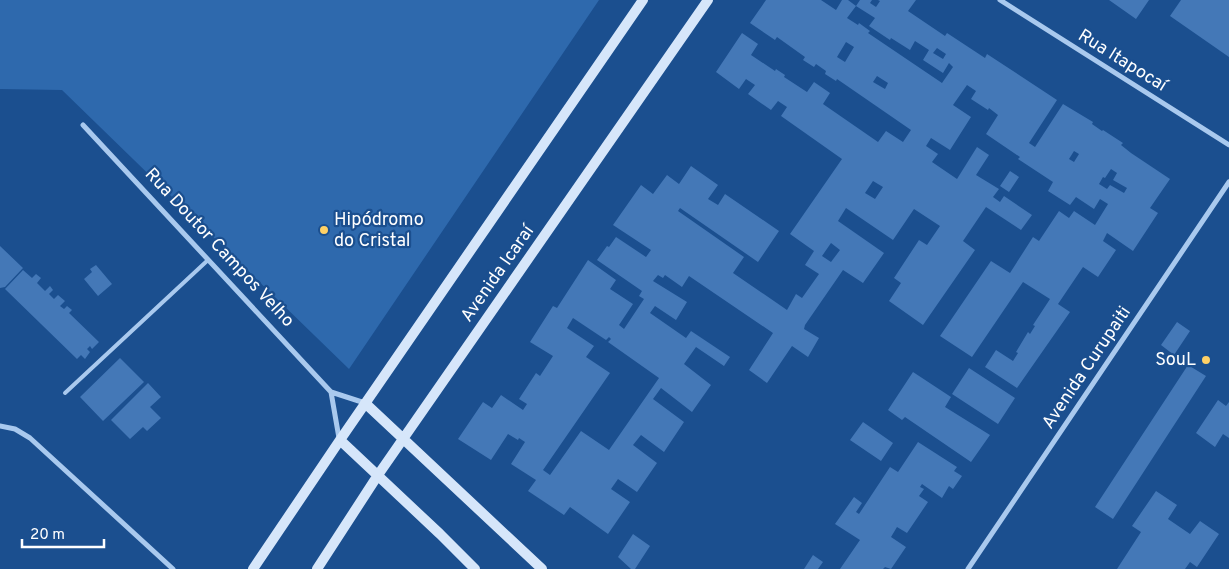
<svg xmlns="http://www.w3.org/2000/svg" width="1229" height="569" viewBox="0 0 1229 569" font-family="Overpass,sans-serif">
  <rect width="100%" height="100%" fill="#1b4f8f"/>
  <path fill="#2e69ad" d="M0 0H599L349 369 62 90 0 89Z"/>
  <path fill="#4478b7" fill-rule="evenodd" d="M766 0H821L836 10 842 0H848L856 6 860 0H872L870 3 876 7 880 1 878 0H916L908 11 945 36 947 33 985 58 987 54 1057 100 1029 143 1035 147 1063 104 1093 122 1092 124 1102 131 1103 130 1123 143 1121 145 1131 153 1170 179 1150 208 1158 213 1133 251 1107 233 1103 241 1116 250 1098 277 1083 267 1058 304 1070 312 1017 388 985 367 996 350 1013 361 1018 353 1016 352 1028 332 1030 334 1035 326 1033 325 1050 299 1023 282 972 357 940 336 991 261 1010 273 1033 237 1039 241 1059 211 1069 218 1074 211 1095 225 1108 204 1100 199 1094 209 1076 197 1070 205 1048 191 1053 182 1018 159 1020 157 986 134 998 115 989 108 988 110 971 99 976 91 967 85 953 105 971 117 950 150 931 138 926 146 938 154 932 162 957 179 977 147 989 155 976 175 999 189 993 197 1000 202 1004 196 1032 215 1021 230 986 207 963 241 975 250 923 325 889 301 901 283 894 278 919 240 927 245 940 226 914 209 893 240 846 208 838 221 884 253 863 283 843 270 805 325 804 329 819 338 808 357 792 346 767 383 749 370 773 333 689 276 682 287 665 275 663 278 658 275 653 281 687 302 676 320 655 306 650 313 686 338 691 331 730 357 724 366 696 347 684 364 711 385 692 412 661 388 653 399 684 422 664 452 641 435 633 445 657 463 637 492 618 479 611 489 630 502 608 534 570 507 564 515 528 491 536 480 511 464 525 442 519 438 518 440 508 434 491 460 458 439 483 402 492 408 501 395 523 410 527 404 519 399 536 373 540 376 553 356 530 342 553 306 557 308 588 260 616 280 610 289 633 304 619 325 624 329 644 299 639 296 642 291 597 260 607 246 609 247 616 237 646 257 651 250 613 225 641 185 653 194 667 175 679 184 691 166 718 185 708 199 718 205 725 194 779 231 758 262 680 208 678 211 744 257 733 273 787 310 796 294 802 298 819 274 805 265 814 251 790 234 842 159 781 116 787 107 778 101 771 110 748 94 755 85 746 79 739 89 716 72 742 33 758 44 751 55 775 71 776 69 785 75 784 77 807 92 814 82 830 93 823 104 878 142 886 131 903 142 911 130 837 79 836 81 825 74 826 71 816 64 814 67 803 60 805 57 777 37 775 40 750 23ZM856 6 875 18 869 26 890 40 891 38 910 50 915 41 929 50 923 60 943 73 949 63 953 67 942 83 868 33 870 31 859 23 858 25 847 18ZM846 42 854 47 845 62 837 57ZM937 48 946 54 943 59 933 53ZM877 76 888 83 885 89 873 82ZM1074 151 1079 154 1074 162 1069 159ZM1111 169 1117 173 1113 180 1127 188 1124 193 1110 185 1107 189 1099 184 1103 177 1105 178ZM873 181 883 187 875 199 865 193ZM831 243 840 250 831 262 822 256ZM573 318 606 340 609 337 611 339 608 342 659 378 609 450 581 431 550 475 543 470 610 373 586 357 594 346 567 328Z
    M1109 0H1149L1136 19Z
    M1181 0H1229V57L1170 16Z
    M1010 171 1019 177 1009 192 1000 186Z
    M0 246 23 268 5 287 0 288Z
    M96 265 112 284 98 296 84 279 92 272 90 269Z
    M23 270 32 278 36 274 41 278 37 283 45 291 50 286 53 290 49 294 54 299 58 295 65 301 60 306 64 309 67 306 72 310 69 313 99 342 92 349 90 346 87 349 90 352 85 359 81 355 77 359 5 289Z
    M1177 322 1190 331 1174 355 1161 345Z
    M120 358 144 382 103 421 80 397Z
    M1188 365 1206 376 1113 519 1095 507Z
    M969 368 1015 398 998 424 952 394Z
    M913 372 951 397 945 407 990 435 971 462 905 417 902 420 888 410Z
    M148 383 161 397 150 407 161 418 147 431 143 427 130 439 111 420Z
    M1218 400 1226 406 1229 402V438L1223 434 1215 447 1196 433Z
    M863 422 893 443 881 461 850 440Z
    M918 442 957 467 954 471 962 476 953 489 949 486 942 498 922 484 920 487 924 489 919 496 928 502 907 533 897 527 891 537 906 547 891 569 885 567 883 569H840L860 540 835 524 854 497 862 503 856 512 859 514 890 467 898 472Z
    M1156 491 1177 505 1168 519 1190 534 1200 521 1219 534 1197 567 1190 562 1185 569H1117L1141 532 1132 526Z
    M633 534 650 546 635 569H631L618 557Z
    M813 555 823 562 818 569H804Z"/>
  <g fill="none" stroke-linecap="round" stroke-linejoin="round">
    <path stroke="#a9c9ee" stroke-width="4" d="M65 393 208 260"/>
    <path stroke="#a9c9ee" stroke-width="5" d="M1000 0 1229 145
      M83 125 331 392 365 403
      M331 392 339 438
      M0 426 15 429 30 438 173 569
      M968 569 1229 182"/>
    <path stroke="#d6e6fa" stroke-width="10" d="M365 403 542 569
      M340 440 440 534 475 569
      M253 569 340 440 643 0
      M317 569 378 475 708 0"/>
  </g>
  <g fill="#ffd166" stroke="#1b4f8f" stroke-width="2">
    <circle cx="324" cy="230" r="5"/>
    <circle cx="1206" cy="360" r="5"/>
  </g>
  <g text-anchor="middle" dominant-baseline="central" stroke-width="4.5" stroke-linejoin="round" paint-order="stroke">
    <g font-size="18" fill="#fff" stroke="#1b4f8f">
      <text transform="translate(1122 61) rotate(32)">Rua Itapocaí</text>
      <text transform="translate(219 248) rotate(47)">Rua Doutor Campos Velho</text>
      <text transform="translate(498 274) rotate(-55)">Avenida Icaraí</text>
      <text transform="translate(1087 368) rotate(-56)">Avenida Curupaiti</text>
    </g>
    <g font-size="18" fill="#fff" stroke="#1b4f8f" text-anchor="start">
      <text x="334" y="220">Hipódromo<tspan x="334" dy="21">do Cristal</tspan></text>
      <text x="1196" y="360" text-anchor="end">SouL</text>
    </g>
  </g>
  <path d="M22 539v8h82v-8" fill="none" stroke="#ffffff" stroke-width="2.5"/>
  <text x="30" y="539" font-size="15" fill="#ffffff" stroke="#1b4f8f" stroke-width="4" paint-order="stroke">20 m</text>
</svg>
